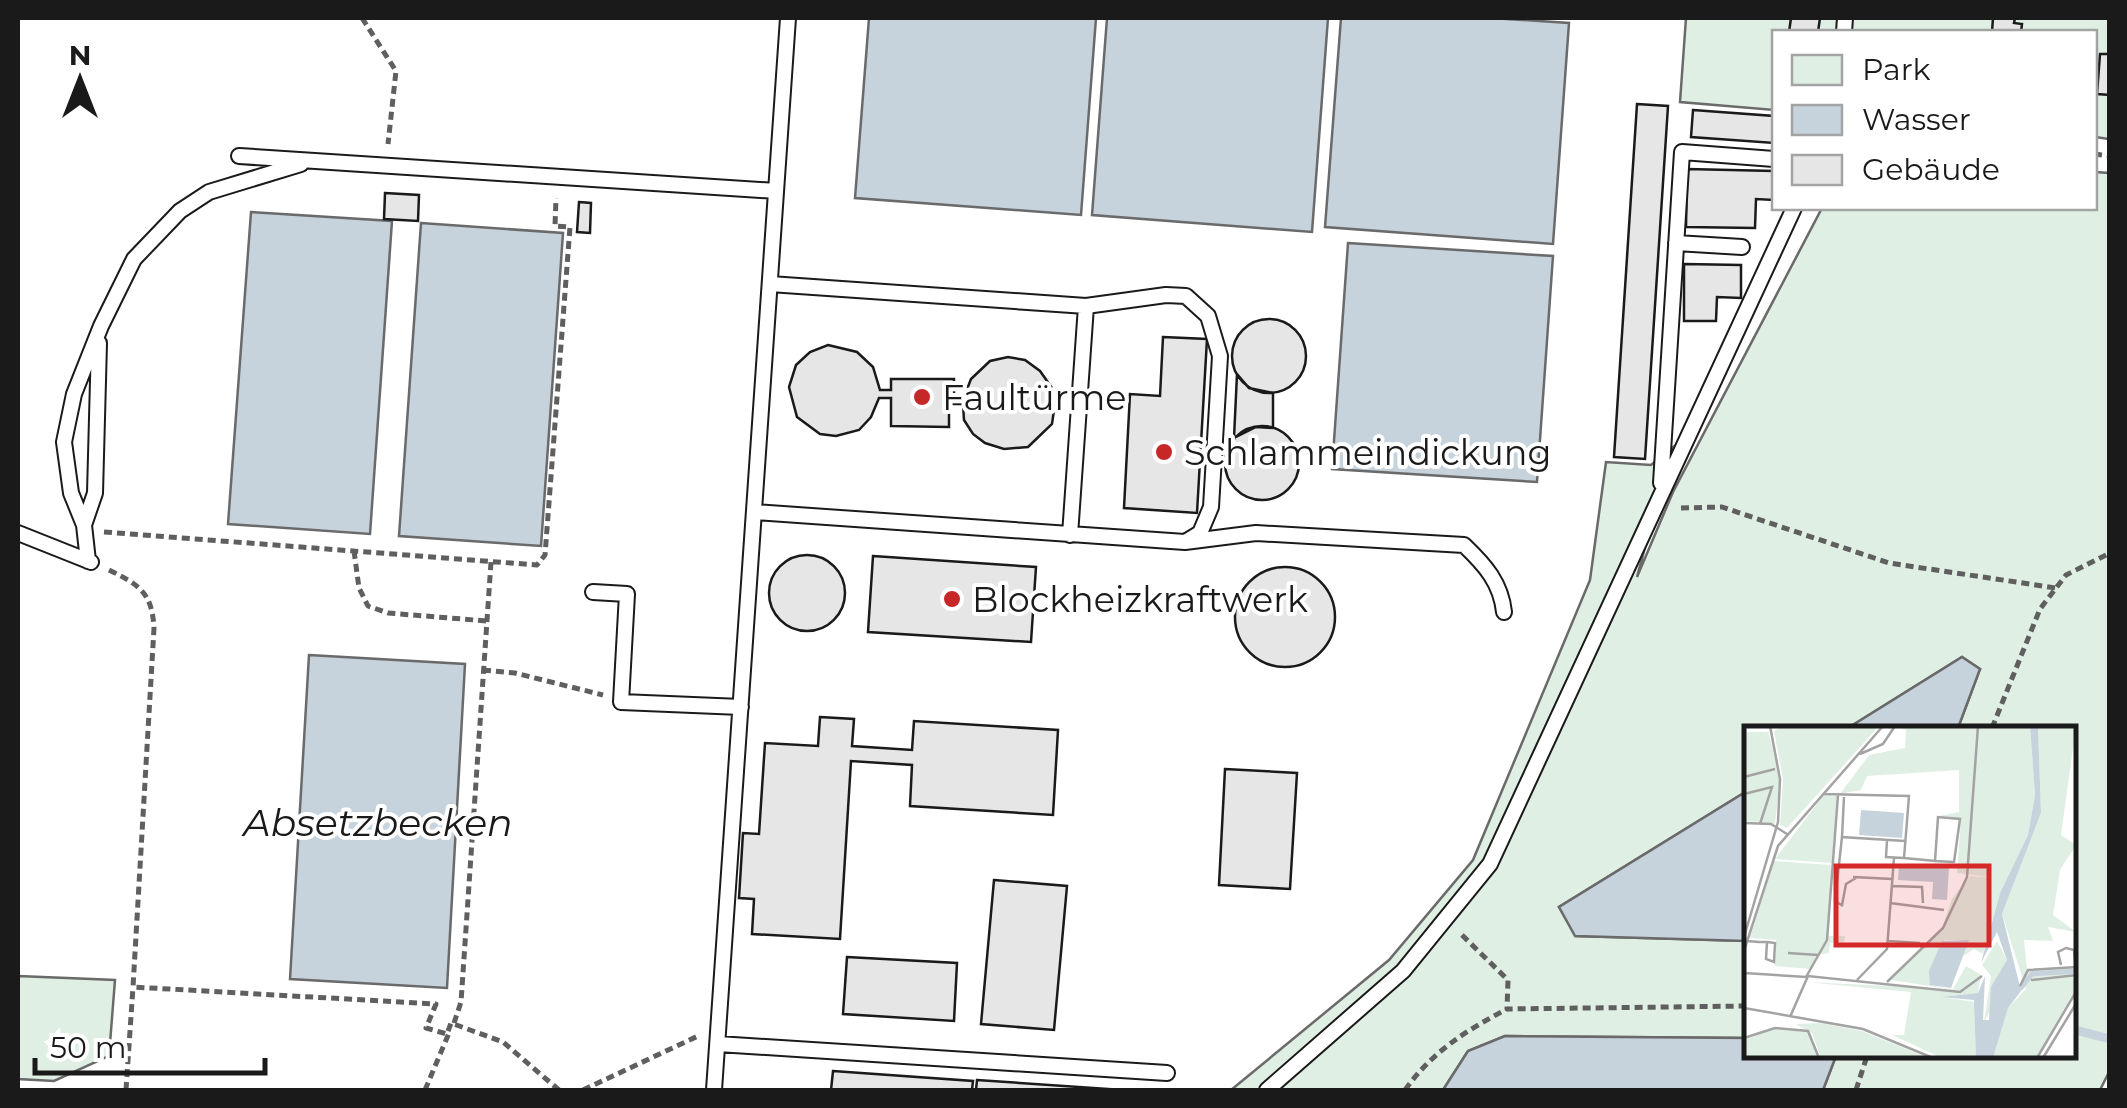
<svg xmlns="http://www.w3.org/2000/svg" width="2127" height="1108" viewBox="0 0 2127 1108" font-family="Montserrat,sans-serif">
  <rect width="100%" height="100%" fill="#fff"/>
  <path fill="#e0efe3" stroke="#6a6a6a" stroke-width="2.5" d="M1686 18H2109V139L2095 137 2094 32H1774V110L1680 102Z
    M2095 172 2109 173 2110 1070 2100 1090H1823L1836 1056H2074V728H1958L1980 669 1962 657 1848 728H1747V791L1559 907 1576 936 1747 941V1038L1505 1036 1468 1051 1443 1090H1231L1389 960 1473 860 1590 580 1606 462 1651 465 1672 448 1637 577 1673 492 1822 208H2094Z
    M18 976 115 980 109 1056 54 1081 18 1079Z"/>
  <path fill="#c6d2dc" stroke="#6a6a6a" stroke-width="2.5" d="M869 18H1096L1081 215 855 198Z
    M1107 18H1328L1312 232 1092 215Z
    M1341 18H1491L1569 23 1553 244 1325 227Z
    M251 212 392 221 370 534 228 524Z
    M421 223 563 233 541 546 399 536Z
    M1348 243 1553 256 1537 482 1332 469Z
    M309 655 465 664 447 988 290 979Z
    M1962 657 1980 669 1958 728H1848Z
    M1747 791V941L1575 936 1559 907Z
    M1505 1036 1747 1038V1056H1836L1823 1090H1443L1468 1051Z"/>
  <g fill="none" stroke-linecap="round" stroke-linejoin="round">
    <path stroke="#c6d2dc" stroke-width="9" d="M2075 1030 2110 1039"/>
  </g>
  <path fill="#e6e6e6" stroke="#1a1a1a" stroke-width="2.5" d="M1791 18H1820L1818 32H1789Z
    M1993 18H2015L2014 23 2022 24 2021 32H1992Z
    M2100 54H2110V95L2097 94Z
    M1637 104 1668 106 1645 459 1614 457Z
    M1693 110 1774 116V143L1691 137Z
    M1687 169 1774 171V200L1756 199 1755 228 1686 227Z
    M385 193 419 195 418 221 384 219Z
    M579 202 591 203 590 233 577 232Z
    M1684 264 1741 265V298L1717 297 1716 321H1684Z
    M1232 356a37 37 0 1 1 74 0a37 37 0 1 1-74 0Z
    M1163 337 1207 339 1197 513 1124 508 1130 394 1160 396Z
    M828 345 857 352 873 367 880 390H891V379H954V397H964L971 379 990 361 1008 357 1025 360 1040 371 1052 388 1055 403 1052 424 1028 447 1004 449 985 443 973 434 964 420 963 404H949V427L891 426V398H879L871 417 859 430 836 436 820 434 797 417 789 387 796 365 810 352Z
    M1237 374 1249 388 1273 393V428L1256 427 1234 438Z
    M1225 463a37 37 0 1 1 74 0a37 37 0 1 1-74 0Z
    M769 593a38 38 0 1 1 76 0a38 38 0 1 1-76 0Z
    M873 556 1036 567 1031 642 868 632Z
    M1235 617a50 50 0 1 1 100 0a50 50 0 1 1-100 0Z
    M820 717 854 719 852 746 912 750 914 721 1058 730 1053 815 910 806 912 765 851 761 840 939 752 934 754 899 739 898 743 833 759 834 765 743 818 746Z
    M1225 769 1297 773 1290 889 1219 885Z
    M994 880 1067 886 1054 1030 981 1024Z
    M847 957 957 963 954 1021 843 1014Z
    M833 1071 973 1081 972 1090H831Z
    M977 1080 1123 1090H976Z"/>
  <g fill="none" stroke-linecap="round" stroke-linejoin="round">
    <defs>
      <path id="service" d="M1844 32 1845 18
        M239 156 776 191
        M1676 243 1742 247
        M770 284 1086 306 1166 295 1186 296 1208 316 1220 356 1211 507 1200 533 1187 541
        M1661 483 1682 152 1774 159
        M754 512 1185 542 1256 533 1464 545C1485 565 1501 583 1504 612
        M84 525 95 493 99 343
        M18 533 91 562
        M1070 535 1086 306
        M88 561 84 525 71 493 64 442 74 394 101 326 134 259 180 211 209 192 301 164
        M593 592 627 594 621 702 741 707
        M718 1044 1167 1073
        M714 1090 788 18
        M1267 1090 1403 971 1490 864 1794 208"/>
    </defs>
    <use href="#service" stroke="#1a1a1a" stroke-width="18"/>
    <path stroke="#5f5f5f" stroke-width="5" stroke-dasharray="8 5" stroke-linecap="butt" d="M362 18 396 71 388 144
      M2094 154 2110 156
      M1681 508 1722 507 1889 563 2056 588
      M104 532 537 565 545 555 570 227 555 226 556 198
      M354 551 359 588 368 606 388 613 487 621
      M109 570C140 585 152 593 154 628L133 987 436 1004 426 1028 447 1034 451 1023 503 1042 559 1090
      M483 670 515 673 603 695
      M1992 728 2040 609 2066 575 2110 553
      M1462 935 1508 980 1507 1009 1747 1006
      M454 1023 461 1002 491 562
      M126 1090 133 987
      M425 1090 449 1033
      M583 1090 698 1036
      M1405 1090C1432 1052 1465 1031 1507 1009
      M1856 1090 1867 1056"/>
    <use href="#service" stroke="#fff" stroke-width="14"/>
  </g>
  <g fill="#c62828" stroke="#fff" stroke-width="4">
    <circle cx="922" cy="397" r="10"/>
    <circle cx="1164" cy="452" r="10"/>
    <circle cx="952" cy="599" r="10"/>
  </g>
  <g text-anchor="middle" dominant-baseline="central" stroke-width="8" stroke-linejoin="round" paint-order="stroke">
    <g font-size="35" fill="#1a1a1a" stroke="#fff" text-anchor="start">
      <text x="942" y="397">Faultürme</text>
      <text x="1184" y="452">Schlammeindickung</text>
      <text x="972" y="599">Blockheizkraftwerk</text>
    </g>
    <g font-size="38" font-style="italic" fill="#1a1a1a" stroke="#fff">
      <text x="378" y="822">Absetzbecken</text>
    </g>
  </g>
  <g transform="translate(1744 726)">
    <rect width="332" height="332" fill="#fff"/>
    <path d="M23 0 36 53 31 98 0 95V6H24ZM40 0H135L43 102 36 99 39 53 30 5ZM152 0H286L291 69 284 109 256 167 239 228 230 223 218 231 224 214H200L187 259 205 263 147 254 198 202 208 173 226 150 252 152 213 147 217 93 195 90 215 86V44L123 50 117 64 96 68 125 29 161 22 162 4ZM294 0H332L317 109 332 119 316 144 309 189 332 206 304 201 309 215 280 214 283 243 328 242 332 262 292 332H249L264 282 282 263 258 188 297 87ZM79 70H93L88 137 31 133ZM30 135 87 139 85 210H101L100 216 86 217 85 227 73 229 66 243 31 240 32 214 6 212ZM253 215 263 234 253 254 257 266 240 296 247 250 238 239ZM222 240 237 249 234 267 198 271 231 276 232 332H198L148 309H160L167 266 61 256 209 263ZM77 297 118 305 184 332H77L68 307 52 298ZM31 303 64 306 74 332H0V314Z" fill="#e0efe3"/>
    <path d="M286 0H294L297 87 258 188 277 265 264 282 249 332H232L230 274 197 271 234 267 241 250 239 294H245L247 261 263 234 253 206 237 237 256 167 284 109 291 69ZM117 84 160 87 158 112 115 109ZM155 138 205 141 203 174 188 173 189 156 154 154ZM225 214 207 262 186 259 185 245 198 215Z" fill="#c6d2dc"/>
    <path fill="none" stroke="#c6d2dc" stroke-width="5" d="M276 263 288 248 333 245"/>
    <path fill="none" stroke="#a3a3a3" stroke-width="2.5" d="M116 28 139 18 151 0M0 51 31 43M0 68 28 61 16 98M79 68 165 70 160 132M100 71 98 111 161 115M0 97 27 98 43 108M98 111 91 175 99 180M143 114 142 131 160 132 191 135 210 136 216 93 194 91 191 135M109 151 148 153M148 160 178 161 179 177M146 177 200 184M98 179 102 158 112 152M0 211 34 96 36 53 26 0M3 215 15 216H23L31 217 30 236 22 233 23 216M144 215 176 217M0 225 34 120 139 0M44 227 74 229M317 239 314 226 322 222 330 224 331 236M0 247 62 251 83 214 94 69M113 254 143 223 150 132M287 254 333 249M143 256 199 202 223 151 234 0M276 260 284 244 333 241M0 282 119 303 189 332M46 291 64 250 216 266 238 250M0 312 31 302 64 305 75 332M293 332 333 264M299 332 333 276"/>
    <path fill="#d62828" fill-opacity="0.15" stroke="#d62828" stroke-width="5" d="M92 140H245V219H92Z"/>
    <rect width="332" height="332" fill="none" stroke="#1a1a1a" stroke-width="5"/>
  </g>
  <rect width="2127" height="1108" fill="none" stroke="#1a1a1a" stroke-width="40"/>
  <rect x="1772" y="30" width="325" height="180" fill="#ffffff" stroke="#a3a3a3" stroke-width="2.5"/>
  <rect x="1792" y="55" width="50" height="30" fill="#e0efe3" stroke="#a3a3a3" stroke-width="2.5"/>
  <text x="1862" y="80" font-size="30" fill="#1a1a1a">Park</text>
  <rect x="1792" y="105" width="50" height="30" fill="#c6d2dc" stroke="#a3a3a3" stroke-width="2.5"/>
  <text x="1862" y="130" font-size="30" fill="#1a1a1a">Wasser</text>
  <rect x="1792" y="155" width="50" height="30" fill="#e6e6e6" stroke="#a3a3a3" stroke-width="2.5"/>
  <text x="1862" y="180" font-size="30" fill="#1a1a1a">Gebäude</text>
  <g transform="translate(80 80)" stroke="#ffffff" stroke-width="8" paint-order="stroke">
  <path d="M0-8L18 38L0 25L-18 38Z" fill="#1a1a1a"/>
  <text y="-15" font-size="28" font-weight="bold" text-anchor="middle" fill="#1a1a1a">N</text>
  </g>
  <path d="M35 1058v15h230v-15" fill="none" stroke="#1a1a1a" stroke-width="5"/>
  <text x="50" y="1058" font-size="30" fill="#1a1a1a" stroke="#ffffff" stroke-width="8" paint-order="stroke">50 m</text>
</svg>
